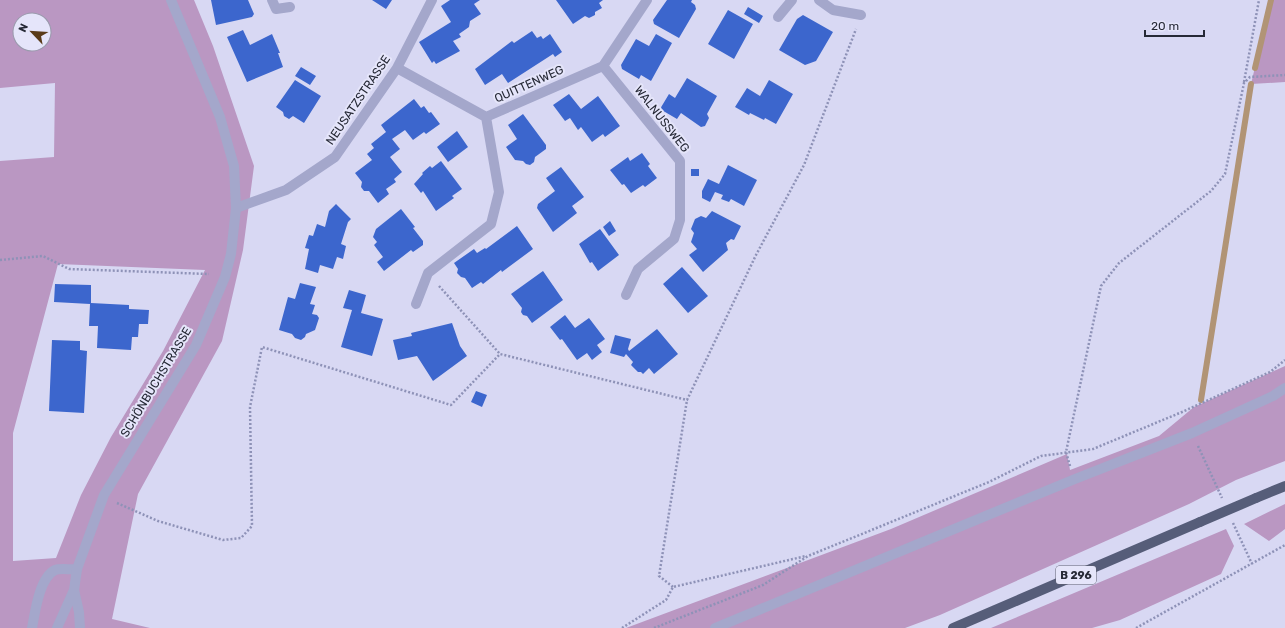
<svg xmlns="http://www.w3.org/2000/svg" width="1285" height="628" viewBox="0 0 1285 628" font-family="Rubik,sans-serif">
  <rect width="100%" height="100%" fill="#d8d8f3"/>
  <path fill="#ba97c2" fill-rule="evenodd" d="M0 0H194L213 46 254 166 243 250 222 341 138 494 112 619 150 628H0V161L54 157 55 83 0 88ZM20 20H44V44H20ZM58 264 205 270 163 351 111 437 81 495 56 558 13 561V433Z
    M1271 0H1285V82L1251 84Z
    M1285 366V461L1236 480 1189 504 940 615 905 628H626L891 529 1067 454 1070 470 1159 436 1194 407Z
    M1285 504V529L1269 541 1244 524Z
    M1226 529 1234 546 1221 574 1120 620 1092 628H991Z"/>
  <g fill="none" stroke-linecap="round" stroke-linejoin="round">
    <path stroke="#b19475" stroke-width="6" d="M1255 68 1271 0
      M1201 400 1251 84"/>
  </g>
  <path fill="#3c66cd" d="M211 0H248L254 14 252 17 216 25Z
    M372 0H392L386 9Z
    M450 0H480L474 4 481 14 470 21 469 27 459 34 461 37 453 41 460 51 436 64 434 61 432 63 419 42 451 22 441 6Z
    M556 0H603L599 3 602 8 595 12V15L589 18 585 16 573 24Z
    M667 0H692L691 2 695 5 696 9 679 38 654 24 653 20Z
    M748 7 763 16 759 23 744 14Z
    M728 10 753 24 734 59 708 44Z
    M803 15 833 32 816 61 805 65 779 50 797 19Z
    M243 30 250 45 272 34 280 53H278L283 67 247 82 227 37Z
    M532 31 537 38 541 36 543 39 550 34 562 52 555 57 553 54 508 83 502 74 485 85 475 69 512 41 514 43Z
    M656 34 672 43 651 81 641 75 639 79 622 69 621 65 636 39 649 46Z
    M301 67 316 76 310 85 295 76Z
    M687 78 717 96 707 114 709 118 705 126 701 127 681 113 677 119 660 109 669 94 675 98Z
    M295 80 321 96 304 123 293 116 289 119 284 116 283 112 276 107Z
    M769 80 793 94 776 124 765 118 764 120 750 113 749 115 735 107 747 88 760 96Z
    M569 94 581 109 598 96 620 126 605 137 603 134 592 142 581 127 578 130 570 118 565 121 553 105Z
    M414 99 421 108 424 106 429 113 431 112 440 124 426 134 424 132 413 140 405 130 392 139 400 149 390 157 402 172 394 179 396 182 386 189 389 194 378 203 369 191H364L361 187 362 182 355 173 372 160 367 154 374 148 371 144 386 132 381 125Z
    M523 114 546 145V149L535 157 534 162 530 165 526 164 523 161 515 160 506 147 517 139 508 125Z
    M457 131 468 147 448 162 437 147Z
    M642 153 650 164 648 166 657 178 645 187 643 185 631 193 624 184 622 185 610 170 628 157 630 161Z
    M441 161 462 189 452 196 454 198 436 211 423 191 421 193 414 184 423 174 422 173 430 166 432 168Z
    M728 165 757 180 744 206 731 199 729 202 721 199 723 195 715 192 710 202 702 198V191L708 179 719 184Z
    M561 167 584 197 572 206 577 213 553 232 537 208 538 204 555 191 546 178Z
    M691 169H699V176H691Z
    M336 204 351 219 348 222 341 244 346 246 343 259 337 257 333 269 320 265 318 273 305 269 309 249 305 248 309 235 313 236 317 224 325 227 329 211Z
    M401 209 415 227 413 228 423 241V245L413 252 411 250 384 271 377 262 383 257 374 245 377 242 373 237 376 229Z
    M712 211 741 226 734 240 731 239 726 243 728 250 703 272 689 255 697 249 691 242 694 233 691 229 695 219 701 216 706 218Z
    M610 221 616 231 609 236 603 227Z
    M517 226 533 249 502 272 501 270 483 284 481 282 472 288 465 278 461 277 457 273 458 269 454 263 474 249 477 253 485 248 486 249Z
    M600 229 619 255 598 271 592 262 590 263 579 244Z
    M682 267 708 296 688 313 663 284Z
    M543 271 563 300 532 323 527 316 523 315 521 312 522 308 511 294Z
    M300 283 316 287 310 304 315 305 312 314 317 315 319 318 315 330 306 334 305 337 301 340 295 338 292 334 279 330 288 297 295 299Z
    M55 284 91 285V303L129 305V309L149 310 148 324H139L138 337H132L131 350 97 348 98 326H89L90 304 54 302Z
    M349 290 366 295 361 313 383 319 372 356 341 347 352 310 343 308Z
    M565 315 575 328 589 318 605 339 597 345 602 352 592 360 587 353 577 360 562 339 560 340 550 327Z
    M452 323 460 346 467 356 433 381 417 356 398 360 393 340 412 336 411 333Z
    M657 329 678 354 654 374 649 368 643 374 641 372H638L631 365 633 362 626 354 624 357 610 353 615 335 631 339 628 349 629 351Z
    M52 340 80 341V350L87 351 84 413 49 411Z
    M476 391 487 395 482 407 471 402Z"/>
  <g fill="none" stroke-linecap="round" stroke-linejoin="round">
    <path stroke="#8e92b7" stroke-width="2.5" stroke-dasharray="2 2" stroke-linecap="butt" d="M1244 82 1259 0
      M0 260 43 256 69 269 209 274
      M439 286 500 354
      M1198 446 1222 498
      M1070 466 1066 452 1101 286 1119 263 1211 191 1225 174 1244 83 1250 77 1285 75
      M117 503 158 521 223 540 241 538 252 526 250 407 262 347 451 405 500 354 687 400 756 255 804 165 856 29
      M1233 523 1252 564
      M673 587 659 576 687 400
      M622 628 666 600 673 587 806 556
      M654 628 763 585 808 556 989 482 1041 456 1093 449 1182 412 1270 372 1285 360
      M1136 628 1285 545"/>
    <path stroke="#a4a7cb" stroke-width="10" d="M272 0 276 9 290 7
      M819 0 833 10 861 15
      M778 17 792 0
      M603 66 680 161V220L674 239 638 269 626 295
      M397 68 486 117 603 66 647 0
      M236 208 286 190 335 157 397 68 432 0
      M416 304 428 273 491 224 499 192 486 117
      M32 628C35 613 39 578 55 570 60 568 71 570 77 569"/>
    <path stroke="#a4a7cb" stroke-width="10" d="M74 590 79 612 80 628
      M57 628 74 590 77 569 104 495 196 345 225 277 231 254 236 208 234 166 220 117 171 0
      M715 628 1075 479 1192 433 1273 396 1285 388"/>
    <path stroke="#565d79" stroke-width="10" d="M1256 498 1285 486
      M953 628 1200 522"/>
    <path stroke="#565d79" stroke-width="10" d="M1200 522 1256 498"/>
  </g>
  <g text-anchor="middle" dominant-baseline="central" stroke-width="4" stroke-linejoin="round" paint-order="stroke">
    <rect fill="#e5e5fa" stroke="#5f6171" stroke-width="1" x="1056" y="566" width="40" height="18" rx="3"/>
    <g font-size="11" font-weight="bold" fill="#262936">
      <text x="1076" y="575">B 296</text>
    </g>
    <g font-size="12" fill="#262936" stroke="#e5e5fa">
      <text transform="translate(529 84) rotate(-24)">QUITTENWEG</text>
      <text transform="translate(358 100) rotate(-56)">NEUSATZSTRASSE</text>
      <text transform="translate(662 119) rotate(52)">WALNUSSWEG</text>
      <text transform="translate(156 382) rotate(-59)">SCHÖNBUCHSTRASSE</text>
    </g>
  </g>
  <g transform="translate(32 32) rotate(295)"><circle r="19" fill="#e5e5fa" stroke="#999aac"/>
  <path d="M0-3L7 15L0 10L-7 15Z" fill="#5a3b19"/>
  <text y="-6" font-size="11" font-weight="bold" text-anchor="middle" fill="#262936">N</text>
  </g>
  <path d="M1145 30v6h59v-6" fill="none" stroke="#262936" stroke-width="2"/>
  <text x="1151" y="30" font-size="12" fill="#262936" stroke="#e5e5fa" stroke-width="3" paint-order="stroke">20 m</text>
</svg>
